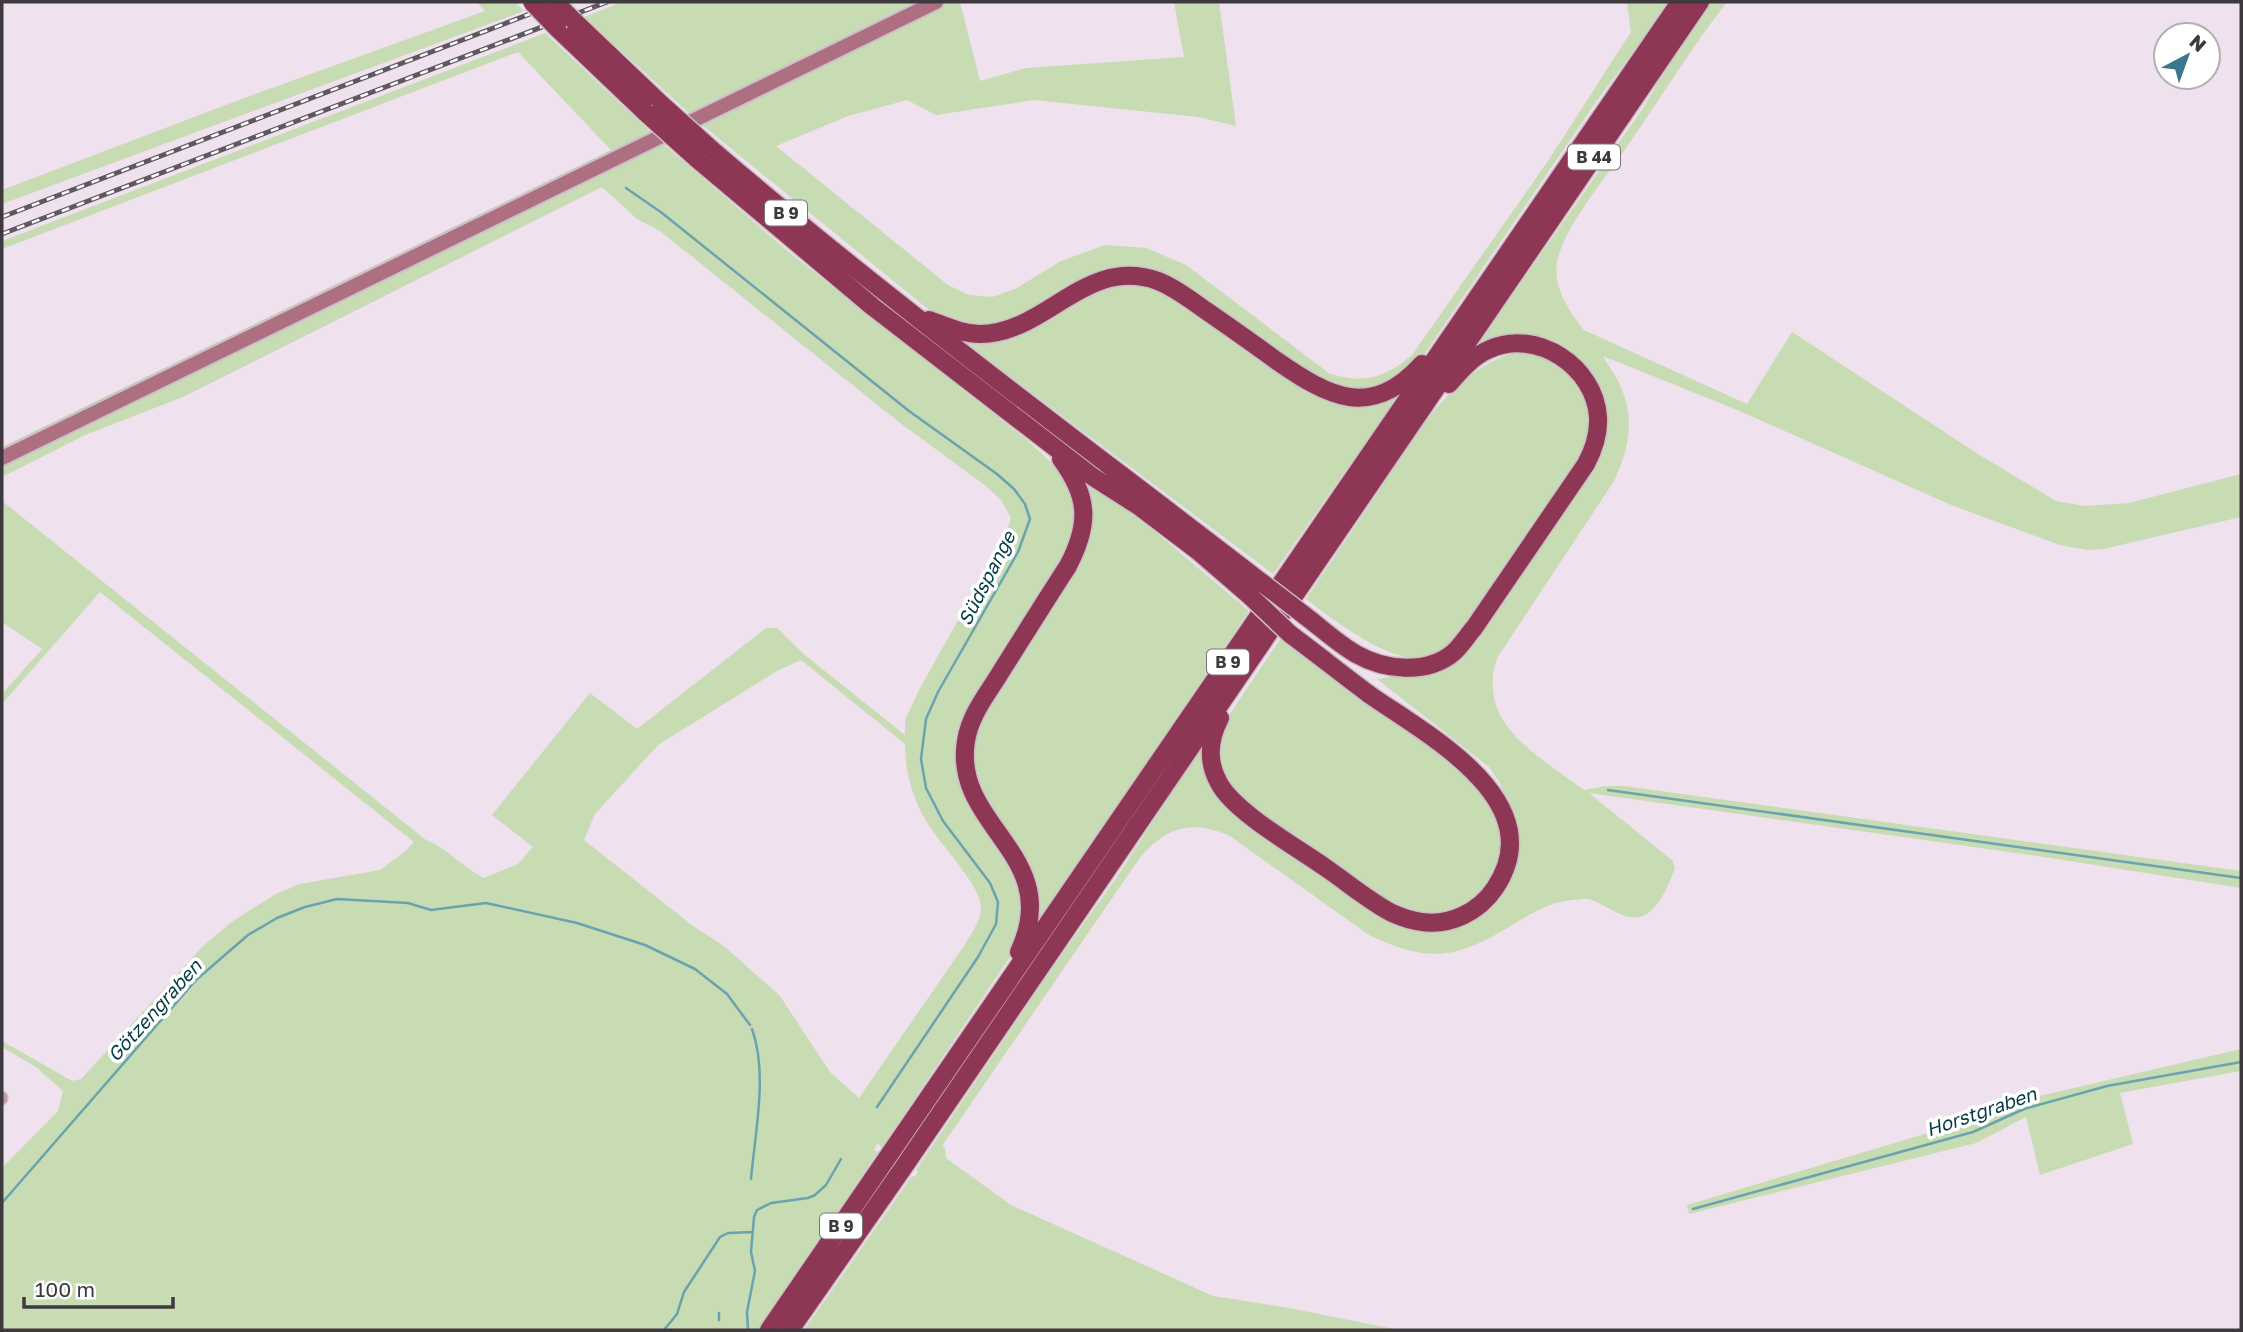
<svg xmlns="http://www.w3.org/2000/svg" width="2243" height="1332" viewBox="0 0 2243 1332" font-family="'Golos Text',sans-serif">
  <rect width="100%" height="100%" fill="#efe1ee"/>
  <path fill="#c7dcb2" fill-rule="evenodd" d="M477 2H515L524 11 2 204V190L239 100 485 11Z
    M622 2H924L691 115 584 17Z
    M951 2H960L980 81 1026 68 1184 57 1174 2H1219L1236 126 1198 117 1034 100 936 115 907 100 848 116 776 146 948 285 969 295 992 297 1015 289 1061 261 1105 245 1146 248 1186 265 1330 374C1366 384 1384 378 1412 355L1548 161 1631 32 1627 2H1671L1598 99 1423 356 1413 367 1375 389 1331 388 1216 310 1109 271 1074 283 1019 316 996 326 959 325 937 316 918 301 701 124Z
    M1709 2H1727C1691 48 1660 99 1626 148 1606 177 1563 229 1557 262 1553 288 1569 311 1584 330L1747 404 1792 332 1978 454 2056 501 2084 506 2129 503 2241 474V517L2103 549 2088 550 2060 545 1951 505 1742 412 1603 356C1609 367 1618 378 1622 390 1635 423 1628 451 1614 481L1497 658C1475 724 1539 756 1584 790L1606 786H1624L2241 871V888L2044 857 1589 793 1673 861 1675 869C1668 884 1662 904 1647 914 1626 926 1607 903 1588 899 1583 898 1577 900 1572 900 1550 902 1532 913 1514 924 1457 959 1430 964 1369 935L1230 836C1192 820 1169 826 1141 856L942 1146 945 1148 946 1158 1011 1205 1213 1296 1289 1308 1399 1330H804L912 1176 915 1177 918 1172 916 1170 1055 964 1117 877 1204 742 1208 771 1374 908 1453 928 1474 920 1497 901 1513 870 1518 854 1517 834 1507 802 1500 783 1489 767 1377 679 1430 671 1444 664 1603 422 1553 347 1474 350 1643 108 1684 38Z
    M545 33 668 148 790 253 1027 440C1063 473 1085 489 1074 542L958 754 1024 896 1016 948 882 1147 877 1144 874 1150 878 1152 757 1330H2V1168L58 1111 63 1091 36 1067 2 1047V1041L72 1081 81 1079 205 944 233 921 276 894 300 884 380 870 403 853 414 842 100 592 2 704V694L42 649 2 622V501L426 840C449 849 463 868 484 878L518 864 533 847 492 815 590 693 637 729 766 628H777L806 656 905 735V720L920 688 1006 535 1011 518 1001 500 986 486 900 423 660 231 637 219 602 187 183 397 85 435 2 477V447L611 150 518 52 2 249V241ZM801 660 905 744C905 777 915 807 935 834 947 851 980 887 981 907 982 919 970 936 964 946L859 1098 830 1072 780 996 724 946 693 926 584 840 595 814 658 745 777 671Z
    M1126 282 1162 290 1308 389 1333 402 1349 404 1403 389 1273 574 956 336 972 338 1076 298Z
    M1510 354C1518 354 1529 352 1537 355 1568 366 1594 398 1589 432 1587 445 1581 456 1575 468L1459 636C1449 644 1439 654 1427 657 1394 667 1332 619 1306 599 1330 563 1354 528 1378 492 1413 440 1447 376 1510 354Z
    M1077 472 1152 529 1249 611 1034 929 1031 878 980 793 971 753 977 726 1080 552Z
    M1282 636 1451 763 1477 786 1493 806 1501 829 1503 848 1491 886 1469 907 1430 917 1392 905 1267 818 1227 782 1221 760 1222 733 1231 712Z
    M2241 1049V1071L2120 1093 2133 1144 2040 1175 2026 1117 1976 1143 1689 1214 1687 1205 1965 1122 2022 1100Z"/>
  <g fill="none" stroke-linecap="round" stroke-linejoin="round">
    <path stroke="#6aa3af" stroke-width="2.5" d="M626 188 662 213 909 411 997 474 1014 489 1025 504 1030 519 1018 552 938 692 926 719 921 759 926 788 943 821 990 883 998 902 996 924 978 957 877 1107
      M1608 790 2241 878
      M751 1179C755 1133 768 1073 752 1029
      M2 1203 196 980 248 935 277 918 305 907 337 899 408 903 431 910 486 903 577 923 645 945 695 969 727 994 750 1025
      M1693 1209 1973 1132 2024 1109 2107 1086 2241 1062
      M719 1313V1320
      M664 1330 677 1314 684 1292 720 1237 728 1233 752 1232
      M748 1330 747 1312 755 1271 751 1252 754 1217 757 1210 771 1203 808 1198 815 1195 826 1185 841 1159"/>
    <defs>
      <path id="street" d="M2 1097V1099"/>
      <path id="secondary" d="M2 458 936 2"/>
      <path id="highway" d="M574 21 661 104
        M557 28 645 112
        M711 149C888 301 1076 439 1261 582
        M696 158 873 307 1093 477 1140 507 1198 551 1250 596
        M929 320C946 326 962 334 980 334 1046 334 1086 255 1158 281 1176 288 1192 301 1208 312 1231 328 1254 344 1277 361 1329 397 1371 420 1422 364
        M1304 615C1320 627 1337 643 1356 654 1384 670 1426 675 1453 653 1461 646 1467 636 1474 628L1586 464C1594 449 1599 434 1598 417 1595 367 1537 328 1490 349 1473 356 1461 370 1449 384
        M1220 718C1209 739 1207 762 1219 783 1234 812 1298 848 1326 868 1348 883 1369 901 1392 913 1401 917 1412 921 1422 922 1450 926 1479 912 1495 888 1553 801 1427 735 1370 695 1343 675 1317 654 1290 634
        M1019 952C1065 854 952 827 966 741 970 714 989 692 1002 670 1024 635 1046 600 1068 566 1090 524 1089 497 1061 459
        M769 1330 1680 2
        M790 1330 901 1171 1700 2"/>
    </defs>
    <use href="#street" stroke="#ccbfcb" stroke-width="13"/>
    <use href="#secondary" stroke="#ccbfcb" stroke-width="18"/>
    <use href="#highway" stroke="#ccbfcb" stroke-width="21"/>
    <use href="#street" stroke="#c396a1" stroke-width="10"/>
    <use href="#secondary" stroke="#ae6f80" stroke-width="14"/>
    <use href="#highway" stroke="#8e3754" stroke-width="18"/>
    <defs>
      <path id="rail" d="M2 217 561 2
        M2 234 607 2"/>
    </defs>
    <use href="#rail" stroke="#5f585f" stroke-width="5"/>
    <use href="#rail" stroke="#fff" stroke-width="2.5" stroke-dasharray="8" stroke-linecap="butt"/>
    <defs>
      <path id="highway-bridge" d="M532 2 557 28
        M555 2 574 21
        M661 104 711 149
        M645 112 696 158
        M1261 582 1304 615
        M1250 596 1290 634"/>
    </defs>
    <use href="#highway-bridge" stroke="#ccbfcb" stroke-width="21" stroke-linecap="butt"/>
    <use href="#highway-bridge" stroke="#8e3754" stroke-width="18"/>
  </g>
  <g text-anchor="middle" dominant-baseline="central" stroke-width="7" stroke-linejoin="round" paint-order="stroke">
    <g fill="#fff" stroke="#787478" stroke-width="2">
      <rect x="1568" y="144.5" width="52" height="25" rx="5"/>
      <rect x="765" y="200.5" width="42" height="25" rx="5"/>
      <rect x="1207" y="649.5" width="42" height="25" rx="5"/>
      <rect x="820" y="1213.5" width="42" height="25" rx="5"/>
    </g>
    <g font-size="16" font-weight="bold" fill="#3e393e">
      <text x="1594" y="157">B 44</text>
      <text x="786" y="213">B 9</text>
      <text x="1228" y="662">B 9</text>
      <text x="841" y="1226">B 9</text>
    </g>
    <g font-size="19" font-style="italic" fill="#033b44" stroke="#fff">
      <text transform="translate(986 578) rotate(-63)">Südspange</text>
      <text transform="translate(154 1010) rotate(-48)">Götzengraben</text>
      <text transform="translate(1981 1111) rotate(-19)">Horstgraben</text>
    </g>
  </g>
  <rect width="2243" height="1332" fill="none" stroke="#3e393e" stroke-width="7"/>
  <g transform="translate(2187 56) rotate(41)"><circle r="33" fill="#ffffff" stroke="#b2b0b2" stroke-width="2"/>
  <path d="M0-5L12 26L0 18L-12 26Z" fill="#3b768e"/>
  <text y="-10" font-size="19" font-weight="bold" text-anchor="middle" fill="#3e393e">N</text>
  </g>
  <path d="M24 1297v10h149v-10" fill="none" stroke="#3e393e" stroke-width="3.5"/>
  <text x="35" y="1297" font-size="21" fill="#3e393e" stroke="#ffffff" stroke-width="5" paint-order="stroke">100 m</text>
</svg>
